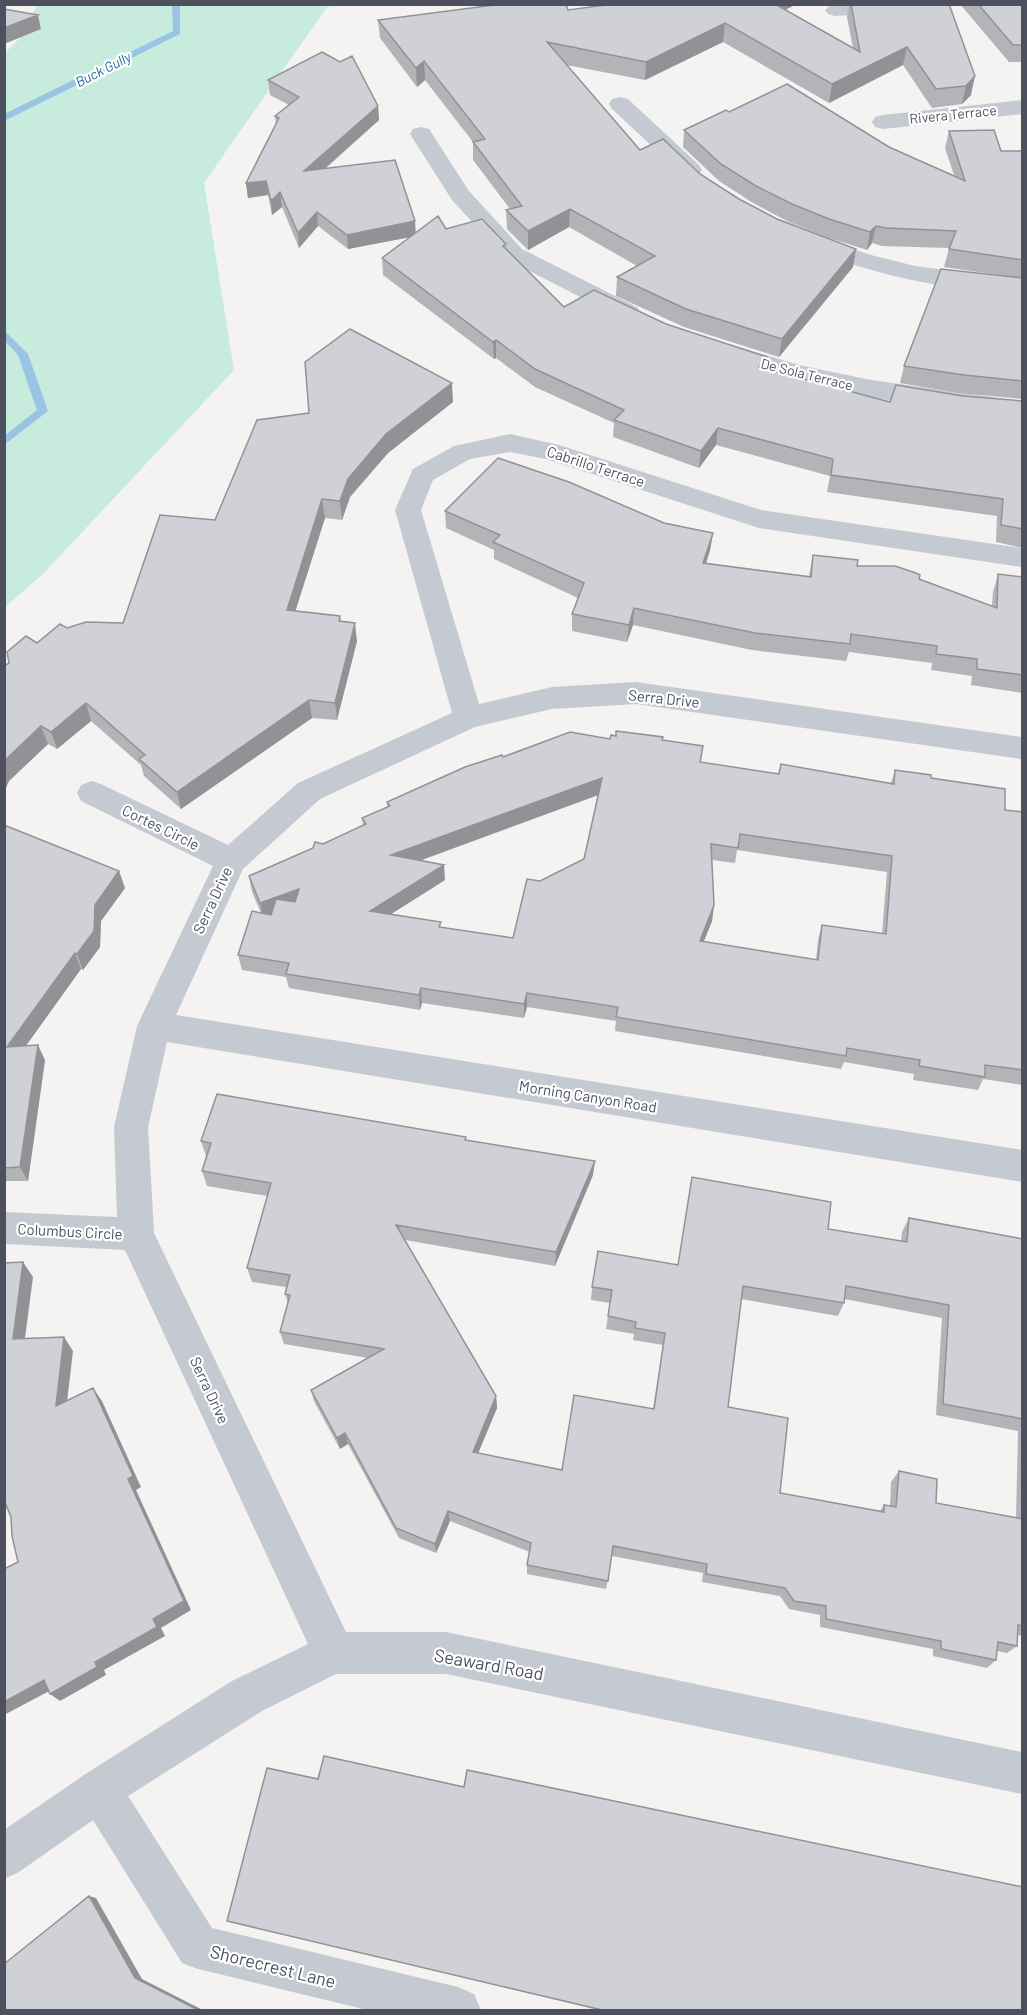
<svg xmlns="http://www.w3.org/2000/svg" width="1027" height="2015" viewBox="0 0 1027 2015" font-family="Barlow,sans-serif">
  <rect width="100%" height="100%" fill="#f4f3f2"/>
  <path fill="#c7ebdc" d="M37 5H348L327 7 204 183 234 370 41 576 5 607V53L21 37Z"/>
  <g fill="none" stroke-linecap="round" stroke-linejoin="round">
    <path fill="#99c4e3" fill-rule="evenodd" d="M172 4H180V34L4 121V114L173 31Z
      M4 330 28 354 48 411 4 445V436L37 410 18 355 4 340Z"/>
    <path fill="#c5c9d1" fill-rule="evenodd" d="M832 4H939L936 8 929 10 835 16 828 14 825 10Z
      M620 97 628 99 699 165 702 170 699 175 691 177 683 175 612 109 609 104 612 99Z
      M1022 100V114L883 129 875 127 872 122 875 117 883 115Z
      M421 127 429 129 469 191 522 249 637 307 640 312 637 317 628 320 619 317 506 259 452 200 410 134 413 129Z
      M812 235 871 255 915 266 1022 280V294C948 291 873 275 804 247L800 242 804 237Z
      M723 342 799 365 871 380 1022 401V417C918 410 814 388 714 356L711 350 714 344Z
      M510 434 559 445 761 510 1022 548V567L759 528 546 459 510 452 470 459 433 480 421 510 479 704 552 687 636 682 1022 737V759L636 704 552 709 475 727 320 799 243 869 176 1015 1022 1150V1182L167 1042 148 1127 154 1233 346 1632H446L1022 1752V1794L446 1674H336L262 1711 128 1796 212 1928 458 1987 474 1994 481 2010H367L198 1969 182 1963 93 1820 19 1872 4 1879V1830L84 1775 232 1681 308 1644 125 1250 4 1244V1212L117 1217 114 1127 137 1026 213 866 81 801 77 793 81 785 92 781 103 785 228 845 298 783 452 713 395 510 413 469 454 446Z"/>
  </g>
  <path fill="#b3b4b8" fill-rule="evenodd" d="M495 4H566L568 10 613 4H793V6L785 10 853 48 847 17 849 4H949L971 95 962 104 932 108 903 65 829 103 723 42 645 80 566 65 640 150 700 174 739 199 777 219 856 249 853 267 779 357 684 327 616 296 617 277 637 266 569 227 528 250 507 229 506 210 510 209 473 160V142L425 80 417 87 380 38 378 20 496 6Z
    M960 4H1023V62H1009Z
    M268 80 378 106 379 120 325 169 416 233 446 229 506 244V250L564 307 666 324 767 357 765 369 890 402 963 396 1023 401V548L996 542 997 516 827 492 830 476 716 445 699 468 613 437 614 423 535 387 496 358 494 359 383 275 382 258 410 237 348 249 318 226 299 248 282 207 272 215 268 195 248 198 246 183 276 124 275 116 289 105 270 95Z
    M729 112 889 147 954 175 945 148 949 131 1001 151H1023V399L959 393 900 383 904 366 1020 278 944 267 949 248 882 246 872 243 867 250 826 237 789 222 753 203 719 181 683 147 684 130Z
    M453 402 388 453 350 497 342 520 325 518 295 611 340 616 341 622 357 641 337 720 312 718 181 809 144 776 141 765 91 721 57 749 48 744 9 781 4 792V666L37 643 67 628 123 623 215 520Z
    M445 511 664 523 713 533 710 550 706 563 809 576 813 555 919 579 992 606 993 592 998 574 1023 577V693L971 685 972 676 931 670 932 663 849 652 846 661 752 650 633 625 627 642 572 631V614L578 598 494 559V550L446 528Z
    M610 739 662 741 703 746 701 762 779 774 891 783 895 770 931 778 1005 810 1023 812V1085L983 1079 978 1090 913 1080 914 1074 844 1062 841 1069 615 1031 616 1021 527 1007 524 1018 422 1003 420 1010 289 988 286 977 242 970 238 955 261 913 252 892 249 876 363 826 362 818 387 807V802L503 757ZM598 795 584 859 540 881 513 938 441 927 391 914 445 880 420 860ZM737 850 887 872 882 934 822 925 818 940 816 960 703 942 712 921 714 905 712 860 735 863Z
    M4 825 125 888 101 921 100 947 83 970 81 969 26 1046 45 1060 28 1181H4Z
    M201 1141H466L593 1175 555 1266 405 1240 496 1396 497 1408 478 1453 562 1470 653 1409 663 1345 633 1340 634 1334 606 1329 610 1303 591 1300 592 1287 678 1264 692 1177 828 1229 901 1241 902 1232 909 1218 1023 1239V1636L1017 1635V1646L1007 1653 997 1651 996 1660 987 1668 933 1656V1649L820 1627V1615L789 1609 780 1596 702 1582 703 1573 612 1556 606 1589 527 1574V1565L530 1552 450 1521 436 1553 399 1538 348 1444 340 1449 314 1401 311 1390 368 1358 284 1344 280 1332 288 1303 285 1294 286 1287 252 1282 247 1268 267 1196 207 1186 202 1171 206 1156ZM741 1299 838 1316 844 1303 845 1299 942 1318 936 1415 1018 1431 1016 1518 936 1503 899 1471 891 1482 890 1506 884 1505 880 1511 780 1493 728 1407Z
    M318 1779 464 1787 1023 2010H599L227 1921Z"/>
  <path fill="#929296" d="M768 4H793V6L766 19Z
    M38 15 41 29 4 44V28Z
    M725 23 723 42 645 80 646 62Z
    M907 47 903 65 829 103 832 84Z
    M424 61 425 80 417 87 416 68Z
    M975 76 971 95 962 104 966 86Z
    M378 106 379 120 305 186 304 171Z
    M266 181 268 195 248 198 246 183Z
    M280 192 282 207 272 215 271 201Z
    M570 209 569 227 528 250V231Z
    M317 212 318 226 299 248 298 233Z
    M415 221 416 236 348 249 347 235Z
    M876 226 872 243 867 250 870 232Z
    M856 249 853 267 779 357 782 339Z
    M496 340V358L494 359 493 342Z
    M767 357 765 375 759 367Z
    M452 383 453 402 388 453 350 497 342 520 340 501 348 479 386 434Z
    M718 428 716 445 699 468 701 451Z
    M322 499 325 518 290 628 287 610Z
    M713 533 710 550 701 580 703 563Z
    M634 608 633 625 627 642 629 625Z
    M355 623 357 641 337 720 335 703Z
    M309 700 312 718 181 809 177 792Z
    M86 703 91 721 57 749 51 732Z
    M41 726 48 744 9 781 4 792V761Z
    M602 778 601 794 392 871 391 855Z
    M444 865 445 880 372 926 370 911Z
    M119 871 125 888 101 921 100 947 83 970 77 954 95 905Z
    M299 889 302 904 263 918 260 903Z
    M714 905 712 921 698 956 700 941Z
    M75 953 81 969 14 1062 7 1047Z
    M421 988 422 1003 420 1010 419 995Z
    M527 993V1007L524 1018V1004Z
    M38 1045 45 1060 28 1181 20 1167Z
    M595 1161 593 1175 555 1266 556 1252Z
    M23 1262 33 1277 23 1353 13 1339Z
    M64 1337 73 1351 65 1419 56 1406Z
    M93 1388 102 1401 141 1487 136 1490 191 1610 161 1628 165 1636 104 1670 106 1675 60 1701 50 1694 95 1662 153 1619 128 1479Z
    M496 1396 497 1408 474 1463 473 1452Z
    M345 1433 348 1444 340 1449 337 1438Z
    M448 1511 450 1521 436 1553 435 1544Z
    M44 1680 55 1688 4 1715V1702Z
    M89 1896 96 1898 142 1979 203 2010H198L135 1978Z"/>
  <path fill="#d0d1d6" stroke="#929296" stroke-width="1.5" fill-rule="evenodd" d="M502 4H566L568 10 613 4H775L860 52 851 4H949L975 76 966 86 936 89 907 47 832 84 725 23 646 62 547 42 640 150 663 139 700 174 739 199 777 219 856 249 782 339 686 309 617 277 655 256 570 209 528 231 506 210 522 206 473 142 485 139 424 61 416 68 378 20Z
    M978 4H1023V45H1013Z
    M4 9 38 15 4 28Z
    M322 52 340 62 352 56 378 106 304 171 395 160 415 221 347 235 317 212 298 233 280 192 271 201 266 181 246 183 279 118 275 116 299 97 268 80Z
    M787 84 889 147 965 181 949 131 994 130 1001 151H1023V260L949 249 956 231 886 228 876 226 870 232 829 219 792 204 756 186 721 164 684 130 726 110 729 112Z
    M438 216 446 229 482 219 506 244 503 246 564 307 594 290 666 324 767 357 759 367 890 402 896 385 963 396 1023 401V529L1001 525 1003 499 831 475 833 459 718 428 701 451 614 420 624 410 535 369 496 340 493 342 382 258Z
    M941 269 1023 278V381L964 375 904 366Z
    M350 329 452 383 386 434 348 479 340 501 322 499 287 610 340 616 339 621 355 623 335 703 309 700 177 792 139 759 145 755 86 703 51 732 41 726 4 761V666L9 663 7 652 26 636 37 643 60 624 67 628 86 622 123 623 160 515 215 520 257 420 309 413 305 362Z
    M498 458 569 482 664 523 713 533 703 563 811 577 813 555 858 560 857 566H895L916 573 920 575 919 579 997 608 998 574 1023 577V675L977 669V659L936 654 937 646 851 634 850 644 755 633 634 608 629 625 572 614 584 583 493 542 500 535 445 511Z
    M616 731 663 737 662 740 703 746 700 762 779 774 781 764 894 784 895 770 931 775V778L1005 789V810L1023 812V1070L985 1065V1077L919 1066 920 1060 847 1048 846 1056 616 1017 618 1007 527 993 524 1004 421 988 419 995 286 974 289 963 238 955 252 911 271 915 276 899 295 902 299 889 260 903 249 876 313 848 315 842 323 844 366 824 362 818 390 806 387 802 465 767 502 755 503 757 570 732 610 739 611 735 616 736ZM602 778 584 859 540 881 527 879 513 938 439 927 441 922 370 911 444 865 391 855ZM740 834 892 856 886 934 822 925 818 960 700 941 714 905 711 844 738 848Z
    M4 825 119 871 95 905 94 931 77 954 75 953 7 1047 38 1045 20 1167 4 1168Z
    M217 1094 466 1137 465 1140 595 1161 556 1252 396 1225 496 1396 473 1452 562 1470 574 1395 654 1409 665 1333 635 1328 636 1322 608 1316 612 1290 592 1287 598 1251 678 1265 692 1177 831 1202 828 1229 907 1242 909 1218 1023 1239V1419L943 1404 949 1305 846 1286 844 1303 743 1286 728 1407 788 1418 780 1493 884 1512V1505L896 1507 899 1471 937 1479 936 1503 1023 1519V1626L1018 1625 1017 1646 998 1642 996 1660 941 1649V1641L826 1619V1606L794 1601 785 1588 706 1574 707 1564 613 1546 608 1581 527 1565 531 1543 448 1511 435 1544 396 1528 345 1433 337 1438 311 1390 384 1349 280 1332 290 1295 285 1294 290 1275 247 1268 271 1183 202 1171 211 1143 201 1141Z
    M23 1262 13 1339 64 1337 56 1406 93 1388 133 1476 128 1479 184 1601 153 1619 157 1627 95 1662 97 1667 50 1694 44 1680 4 1702V1569L18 1562 12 1536 11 1517 4 1500V1263Z
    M324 1756 464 1787 467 1770 1023 1887V2010H602L227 1921 267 1768 318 1779Z
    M89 1896 135 1978 198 2010H4V1964Z"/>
  <g text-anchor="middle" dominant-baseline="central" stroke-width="4.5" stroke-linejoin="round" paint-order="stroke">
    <g font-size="14" font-style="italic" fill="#1e699e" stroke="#fff">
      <text transform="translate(103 69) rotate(-27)">Buck Gully</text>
    </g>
    <g font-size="14" fill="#4c515d" stroke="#fff">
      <text transform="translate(953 114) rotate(-6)">Rivera Terrace</text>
      <text transform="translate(807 374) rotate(14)">De Sola Terrace</text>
    </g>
    <g font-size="15" fill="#4c515d" stroke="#fff">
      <text transform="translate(596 466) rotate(18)">Cabrillo Terrace</text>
      <text transform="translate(664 698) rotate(6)">Serra Drive</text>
      <text transform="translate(161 827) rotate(26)">Cortes Circle</text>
      <text transform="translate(212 900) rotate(-65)">Serra Drive</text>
      <text transform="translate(588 1096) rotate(9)">Morning Canyon Road</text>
      <text transform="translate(70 1231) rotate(3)">Columbus Circle</text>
      <text transform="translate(210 1390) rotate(65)">Serra Drive</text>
    </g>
    <g font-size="18" fill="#4c515d" stroke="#fff">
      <text transform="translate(489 1664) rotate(10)">Seaward Road</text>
      <text transform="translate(273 1966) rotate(14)">Shorecrest Lane</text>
    </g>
  </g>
  <rect width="1027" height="2015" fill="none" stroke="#4c515d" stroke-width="12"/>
</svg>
